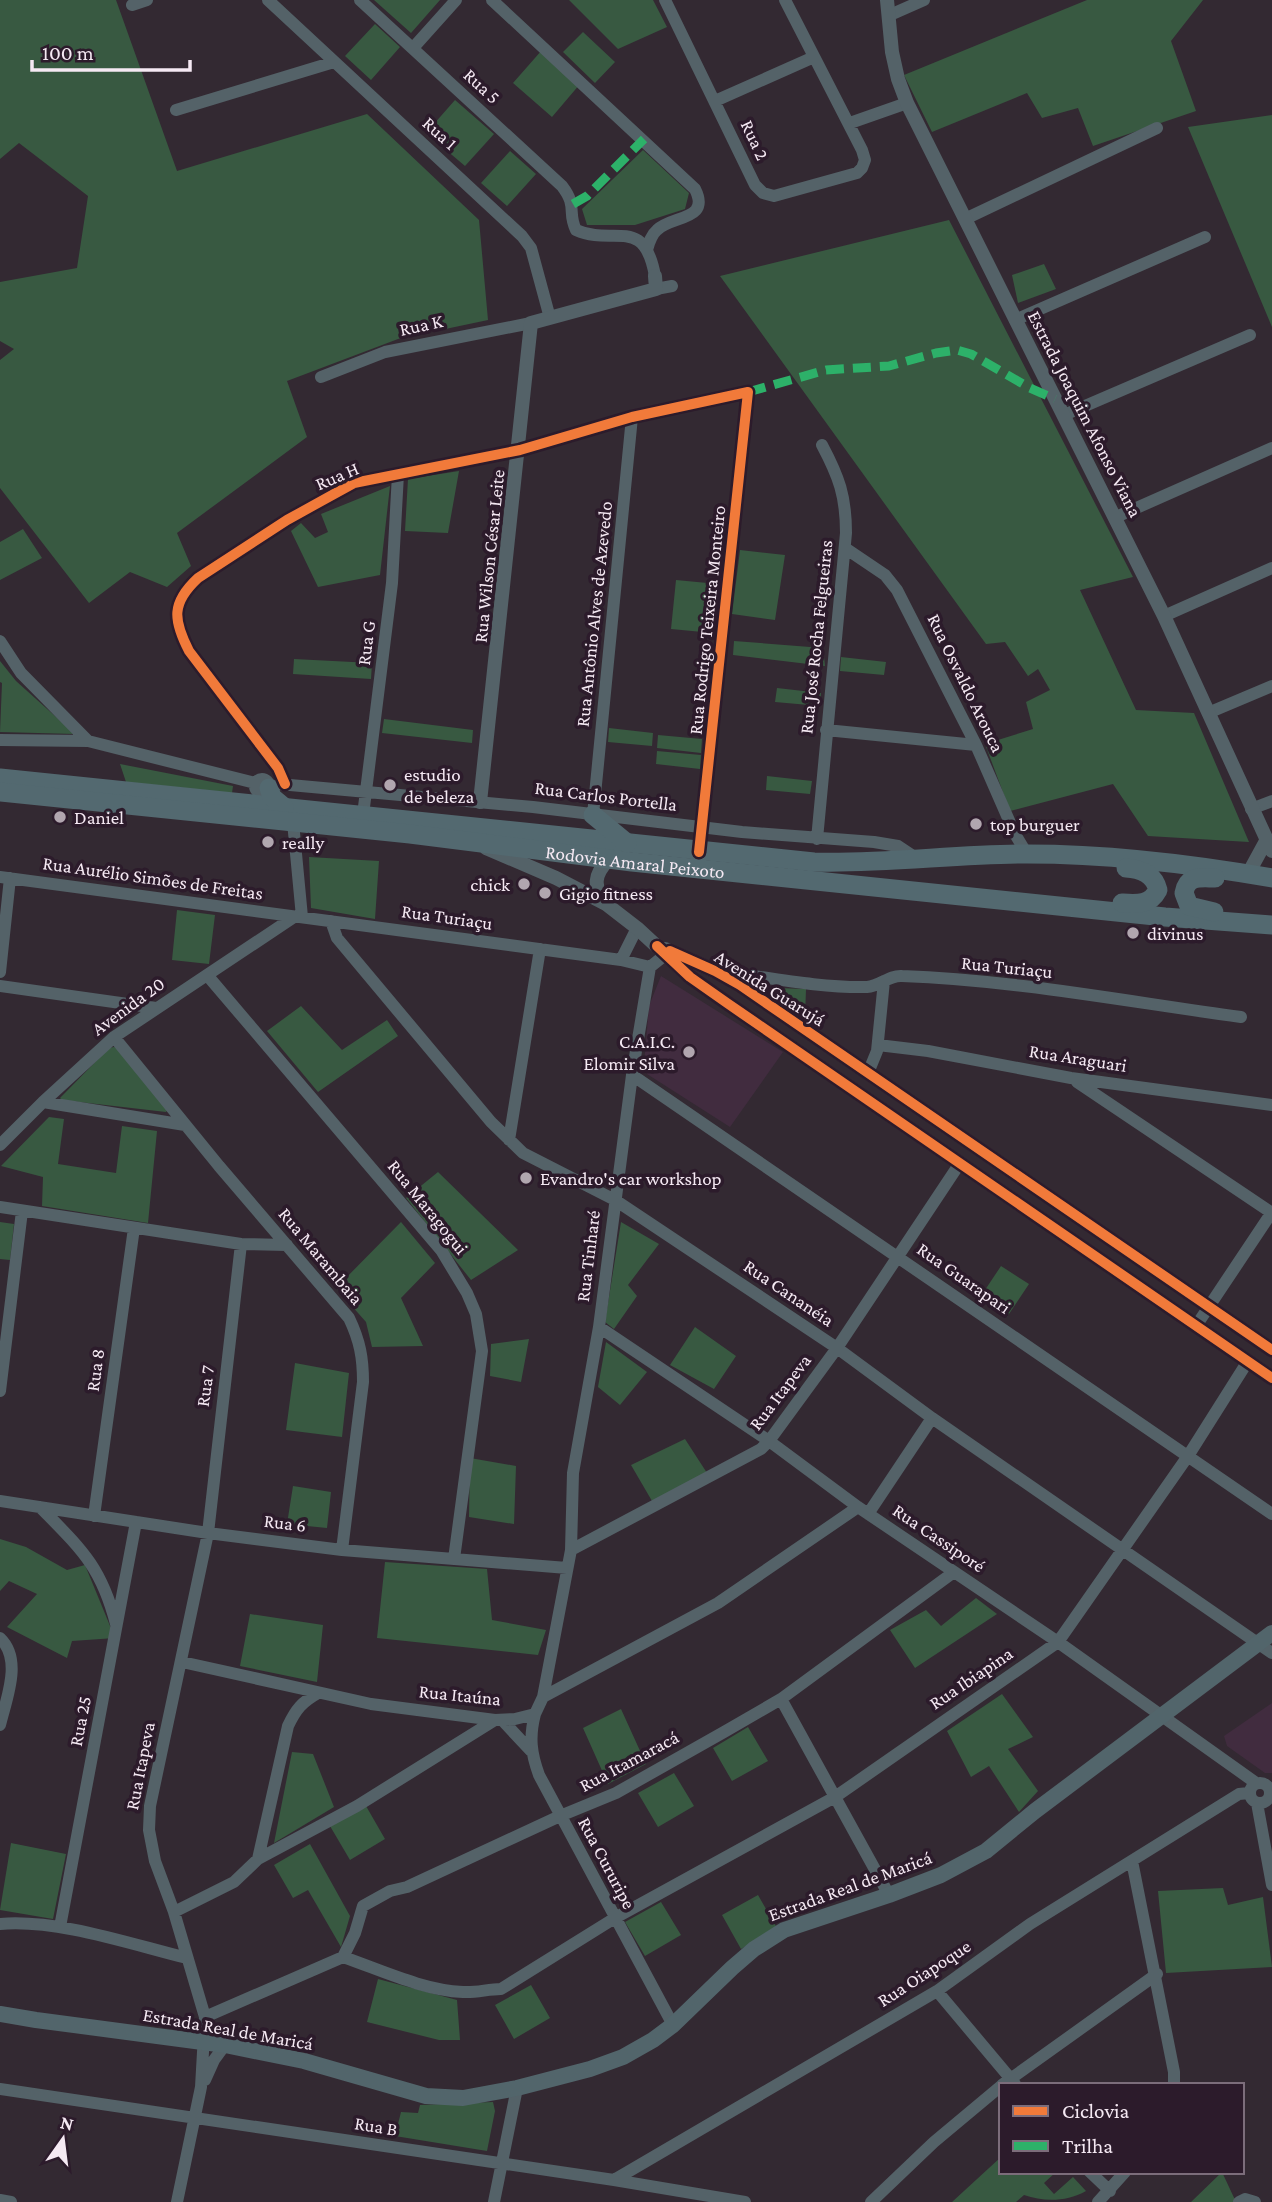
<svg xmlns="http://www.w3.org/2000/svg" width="1272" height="2202" viewBox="0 0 1272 2202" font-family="'Crimson Pro',serif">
  <rect width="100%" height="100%" fill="#332932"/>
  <path fill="#412c3f" d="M661 976 783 1052 730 1127 647 1074 644 1064 649 1006Z
    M1272 1703V1773H1265L1227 1746 1224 1736Z"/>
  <path fill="#385941" d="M0 0H116L177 171 367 114 479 220 488 320 398 339 287 381 307 437 177 533 191 566 167 587 130 572 89 603 0 488V360L14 349 0 341V282L77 268 88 196 19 143 0 159Z
    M374 0H440L411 33Z
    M569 0H653L667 27 618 49Z
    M1087 0H1203L1171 41 1196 111 1093 146 1078 108 1042 118 1027 93 932 132 904 75Z
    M375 24 400 47 371 80 345 56Z
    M583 32 615 62 595 83 563 52Z
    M542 50 580 84 552 117 513 83Z
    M455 100 494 134 465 166 426 133Z
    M1272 115V327L1188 127Z
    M643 150 689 193 685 209 635 225H587L582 209Z
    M510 151 536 174 507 206 481 183Z
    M949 220 1133 577 1080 590 1136 710 1194 713 1249 842 1148 836 1113 784 1010 811 985 744 1033 729 1026 702 1050 690 1038 669 1028 676 1005 642 986 644 720 276Z
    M1044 264 1056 289 1018 303 1012 275Z
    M459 471 448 533 405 531 408 479Z
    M390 486 380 575 318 587 291 531 301 523 315 538 328 532 321 514Z
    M23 529 42 558 0 580V542Z
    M740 550 785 555 775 620 732 614Z
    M676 580 718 584 713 633 671 629Z
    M734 641 823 648 825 666 733 655Z
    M841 657 886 662 884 675 840 671Z
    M294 659 372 663 371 679 293 674Z
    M0 661 16 681 75 734 0 732 2 683 0 682Z
    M777 688 821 693 820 706 775 702Z
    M384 719 473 730 472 743 382 733Z
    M609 728 653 733 652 746 608 742Z
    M658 735 702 739 701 753 657 748Z
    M657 751 701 755 700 769 656 764Z
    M120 764 233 786 232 793 126 782Z
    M767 776 812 781 810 794 766 790Z
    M309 857 379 861 375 919 311 908Z
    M177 910 215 915 209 964 172 960Z
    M777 988 806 989 805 1018 773 995Z
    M301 1006 342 1050 387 1020 398 1036 318 1092 267 1031Z
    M114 1047 120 1048 168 1108 166 1112 62 1100 60 1098 109 1048Z
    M49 1117 64 1119 58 1164 116 1173 122 1126 157 1131 148 1223 42 1206 43 1177 1 1166Z
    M438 1172 518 1250 471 1280 406 1198Z
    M0 1222 14 1224 10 1260 0 1259Z
    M401 1222 435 1263 401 1298 423 1346 372 1347 366 1322 336 1288Z
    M621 1222 659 1244 628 1285 637 1296 614 1329 605 1322Z
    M1001 1266 1029 1284 1007 1317 979 1299Z
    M695 1327 736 1356 714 1389 670 1365Z
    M529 1339 521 1382 490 1376 491 1344Z
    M606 1342 647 1372 620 1405 598 1387Z
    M295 1363 349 1373 342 1437 286 1430Z
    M685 1439 707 1473 652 1501 631 1465Z
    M470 1458 516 1466 514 1524 469 1517Z
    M293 1486 331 1492 327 1528 287 1524Z
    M0 1539 26 1547 67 1570 85 1565 115 1638 72 1641 67 1658 7 1627 37 1594 9 1581 0 1591Z
    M385 1562 487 1569 492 1620 546 1630 538 1655 377 1638Z
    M976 1598 997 1614 915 1668 890 1630 926 1610 941 1626Z
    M250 1614 323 1625 317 1682 240 1666Z
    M1002 1694 1033 1737 1008 1749 1038 1791 1019 1812 989 1766 971 1777 947 1731Z
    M621 1709 646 1764 608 1784 583 1728Z
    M748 1727 768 1761 732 1781 713 1748Z
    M292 1752 313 1754 334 1807 274 1843Z
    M674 1773 694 1806 658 1827 638 1793Z
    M366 1806 385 1839 350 1860 330 1826Z
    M11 1843 66 1854 53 1919 0 1910Z
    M310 1844 350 1916 341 1947 308 1890 293 1898 274 1865Z
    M1223 1888 1228 1905 1263 1897 1272 1967 1166 1973 1158 1891Z
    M758 1895 777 1928 741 1949 722 1915Z
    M661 1902 681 1935 645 1956 625 1922Z
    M378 1979 457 2000 460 2040H439L367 2022Z
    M531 1985 550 2018 514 2039 495 2005Z
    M493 2102 495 2111 487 2151 395 2136 401 2112 418 2113 420 2105Z
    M1001 2157V2172H1056L1044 2183 1054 2194 1073 2177 1086 2191C1066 2202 1044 2202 1024 2195L1016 2202H952Z
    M1222 2172 1236 2202H1191Z"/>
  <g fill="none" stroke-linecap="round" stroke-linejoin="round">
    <path stroke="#546268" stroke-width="12" d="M268 0 522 236 531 248 550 318
      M360 0 562 186C578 207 567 212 576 230 613 247 644 214 655 276
      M492 0 695 189C711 221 672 215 657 230 651 235 649 243 647 250
      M665 0 755 185 763 193 774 196 857 173 862 168 865 160 862 150 785 0
      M132 5 147 0
      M890 15 924 0
      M413 48 456 0
      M715 101 814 57
      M176 110 334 62
      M850 123 907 103
      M965 219 1157 128
      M656 289 672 286
      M1015 320 1205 237
      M321 377 385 352 531 323
      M1064 415 1250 335
      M1116 517 1272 448
      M845 548 885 575 897 590 976 745 1015 834 1027 854
      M1164 616 1272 568
      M0 641 21 673 88 741
      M1208 713 1272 686
      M826 730 976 745
      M0 740 88 741 255 783
      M255 786a7 7 0 1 1 14 0a7 7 0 1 1-14 0Z
      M279 784 533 807 742 832 874 842 898 846 916 858
      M285 784 278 768 189 651C173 620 171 603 198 578L287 520 354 483 520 450 632 417 748 392 699 852
      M1251 809 1272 801
      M363 815 392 583 398 474
      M593 815 632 417
      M293 822 302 917
      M817 839 846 533C846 496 839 477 822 445
      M0 877 621 960 650 967 665 955
      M331 921 337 938 491 1122 523 1153 615 1200 837 1348 932 1418 1272 1653
      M621 960 637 928
      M719 971C767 977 818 988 867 987 880 986 889 975 902 976 1015 980 1129 1002 1241 1017
      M0 972 10 878
      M207 975 441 1250 467 1293 476 1314 482 1351 454 1559
      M0 986 156 1008
      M114 1037 219 1166 349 1318C360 1341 363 1358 363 1382L342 1550
      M878 1045 928 1051 1071 1078 1272 1105
      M868 1073 877 1051 884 981
      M632 1075 1272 1514
      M1077 1082 1272 1213
      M43 1102 185 1125
      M509 1140 540 949
      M0 1145 43 1102 114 1037 294 917
      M0 1207 241 1244 287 1245
      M1196 1326 1272 1212
      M599 1327 769 1441 858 1507 1058 1642 1256 1783
      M0 1391 22 1211
      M0 1501 208 1533 342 1550 567 1568
      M40 1507C81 1549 101 1566 116 1624
      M868 1514 932 1418
      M94 1516 134 1228
      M571 1550 573 1473 599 1327 632 1075 650 967
      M0 1638C23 1660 6 1699 0 1725
      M182 1662 371 1704 495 1720 515 1719 535 1714 543 1697 571 1550 761 1449 769 1441 837 1348 960 1163
      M543 1697 718 1603 858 1507
      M781 1699 889 1895
      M535 1714C529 1737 531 1753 539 1775L673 2025
      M503 1721 531 1751
      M1250 1793a10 10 0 1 1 20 0a10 10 0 1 1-20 0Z
      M1257 1803 1272 1885
      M258 1859 357 1806 495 1720
      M1132 1861 1174 2072V2085
      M174 1912 234 1882 258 1859 288 1726C296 1709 302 1702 318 1693
      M0 1924C58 1919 130 1944 187 1958
      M60 1927 136 1522
      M343 1957C381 1970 422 1990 463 1992 476 1993 488 1989 501 1989L615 1918 835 1797 1058 1642 1188 1456 1248 1361
      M937 1991 1015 2084
      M205 2017 343 1957 355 1933 363 1906 390 1891 407 1887 560 1816 616 1793 724 1732 781 1699 954 1572
      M205 2080 214 2060 225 2045
      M1002 2085 1157 1974
      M0 2089 614 2180 745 2202
      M1090 2172 1110 2191
      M614 2180 937 1991 1030 1924 1239 1794 1249 1793
      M0 2200 11 2202
      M177 2202 201 2087 205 2017 174 1912 155 1861 149 1830 150 1806 208 1533 241 1244
      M494 2202 517 2088
      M871 2202 934 2142 1001 2086
      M1098 2202 1125 2172
      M1239 2202 1245 2199 1255 2202"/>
    <path stroke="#546268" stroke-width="14" d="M887 0 892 52 898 79 907 103 1164 616 1272 851
      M480 802 531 323 656 289 655 276
      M486 848 556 878 606 904 637 928 690 977 727 1003 1272 1378
      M1248 874 1266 841
      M605 903C593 886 594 875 608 860
      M665 949 715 971 740 985 1272 1350"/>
    <path stroke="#52656b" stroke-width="16" d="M0 2014 36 2020 225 2045 304 2061 426 2096 463 2098 517 2088 590 2069 623 2057 653 2040 673 2025 732 1968 754 1949 784 1930 889 1895 941 1875 986 1851 1035 1811 1272 1633"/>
    <g stroke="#536970" stroke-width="19">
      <path d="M0 778 814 862C885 864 956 854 1027 854 1109 854 1192 864 1272 878"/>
      <path d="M269 788 272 797 284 807"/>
      <path id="s1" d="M0 792 410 834 632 862 1165 917 1272 925"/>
      <path d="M593 815 627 843"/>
      <path d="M1122 903C1138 904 1150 905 1158 890 1154 874 1141 869 1126 868"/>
      <path d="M1214 912 1189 906 1184 893C1187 875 1200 878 1215 878"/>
    </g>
    <path stroke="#2db169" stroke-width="9" stroke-dasharray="18 9" stroke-linecap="butt" d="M573 204 587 196 644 139
      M748 392 826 370 889 366 936 353 957 350 971 354 1030 388 1055 399"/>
    <defs>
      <path id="cycleway" d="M285 784 278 768 189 651C173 620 171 603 198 578L287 520 354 483 520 450 632 417 748 392 699 852
        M657 946 690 977 727 1003 1272 1378
        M670 951 715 971 740 985 1272 1350"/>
    </defs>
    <use href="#cycleway" stroke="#2c1b2b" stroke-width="15"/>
    <use href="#cycleway" stroke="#f17a3a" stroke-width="10"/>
  </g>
  <g fill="#b1a6af" stroke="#2c1b2b" stroke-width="2.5">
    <circle cx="390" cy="785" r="7"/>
    <circle cx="60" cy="817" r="7"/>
    <circle cx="976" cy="824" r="7"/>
    <circle cx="268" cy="842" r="7"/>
    <circle cx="524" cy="884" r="7"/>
    <circle cx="545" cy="893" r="7"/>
    <circle cx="1133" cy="933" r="7"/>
    <circle cx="689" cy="1052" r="7"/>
    <circle cx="526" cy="1178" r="7"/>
  </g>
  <g text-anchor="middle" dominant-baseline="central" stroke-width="7" stroke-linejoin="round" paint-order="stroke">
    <g font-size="19" fill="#f5e9f3" stroke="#2c1b2b">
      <text transform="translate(482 86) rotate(43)">Rua 5</text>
      <text transform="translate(440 133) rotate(42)">Rua 1</text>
      <text transform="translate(755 140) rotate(65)">Rua 2</text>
      <text transform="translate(421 325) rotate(-12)">Rua K</text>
      <text transform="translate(1085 414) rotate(63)">Estrada Joaquim Afonso Viana</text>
      <text transform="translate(337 476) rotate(-23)">Rua H</text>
      <text transform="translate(489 556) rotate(-84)">Rua Wilson César Leite</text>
      <text transform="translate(594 614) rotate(-84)">Rua Antônio Alves de Azevedo</text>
      <text transform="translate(707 620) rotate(-84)">Rua Rodrigo Teixeira Monteiro</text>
      <text transform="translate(816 637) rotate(-84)">Rua José Rocha Felgueiras</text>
      <text transform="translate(366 643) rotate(-83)">Rua G</text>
      <text transform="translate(966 683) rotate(64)">Rua Osvaldo Arouca</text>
      <text transform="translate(606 796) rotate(7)">Rua Carlos Portella</text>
      <text stroke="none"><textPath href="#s1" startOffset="639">Rodovia Amaral Peixoto</textPath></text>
      <text transform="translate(153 878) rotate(8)">Rua Aurélio Simões de Freitas</text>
      <text transform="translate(447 917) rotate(8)">Rua Turiaçu</text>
      <text transform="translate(1007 967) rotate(6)">Rua Turiaçu</text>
      <text transform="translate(770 988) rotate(32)">Avenida Guarujá</text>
      <text transform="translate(128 1006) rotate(-36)">Avenida 20</text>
      <text transform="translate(1078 1058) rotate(9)">Rua Araguari</text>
      <text transform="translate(428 1207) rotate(51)">Rua Maragogui</text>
      <text transform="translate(321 1256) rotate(50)">Rua Marambaia</text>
      <text transform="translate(588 1256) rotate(-83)">Rua Tinharé</text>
      <text transform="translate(964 1278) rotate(35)">Rua Guarapari</text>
      <text transform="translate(789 1293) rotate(34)">Rua Cananéia</text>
      <text transform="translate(95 1370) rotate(-82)">Rua 8</text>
      <text transform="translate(205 1386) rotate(-82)">Rua 7</text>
      <text transform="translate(780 1392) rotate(-53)">Rua Itapeva</text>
      <text transform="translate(285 1523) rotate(7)">Rua 6</text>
      <text transform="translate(939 1538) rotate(34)">Rua Cassiporé</text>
      <text transform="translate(971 1678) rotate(-34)">Rua Ibiapina</text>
      <text transform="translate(460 1695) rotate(6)">Rua Itaúna</text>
      <text transform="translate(80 1721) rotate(-79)">Rua 25</text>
      <text transform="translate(629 1761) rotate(-28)">Rua Itamaracá</text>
      <text transform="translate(140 1766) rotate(-79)">Rua Itapeva</text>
      <text transform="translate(607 1863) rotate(62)">Rua Cururipe</text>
      <text transform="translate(850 1886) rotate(-20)">Estrada Real de Maricá</text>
      <text transform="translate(924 1973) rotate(-33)">Rua Oiapoque</text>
      <text transform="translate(228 2029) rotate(10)">Estrada Real de Maricá</text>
      <text transform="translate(376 2126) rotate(9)">Rua B</text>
    </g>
    <g font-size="19" fill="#f5e9f3" stroke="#2c1b2b" text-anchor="start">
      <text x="404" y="774">estudio<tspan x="404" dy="22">de beleza</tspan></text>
      <text x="74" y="817">Daniel</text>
      <text x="990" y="824">top burguer</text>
      <text x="282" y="842">really</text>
      <text x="510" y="884" text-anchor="end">chick</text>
      <text x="559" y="893">Gigio fitness</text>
      <text x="1147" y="933">divinus</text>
      <text x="675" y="1041" text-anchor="end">C.A.I.C.<tspan x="675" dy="22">Elomir Silva</tspan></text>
      <text x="540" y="1178">Evandro's car workshop</text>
    </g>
  </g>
  <rect x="999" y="2083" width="245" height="91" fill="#2c1b2b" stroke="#7c6d7b" stroke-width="2"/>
  <rect x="1013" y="2106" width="35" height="10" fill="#f17a3a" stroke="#7c6d7b" stroke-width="2"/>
  <text x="1062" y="2118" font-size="21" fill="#f5e9f3">Ciclovia</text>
  <rect x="1013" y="2141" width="35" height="10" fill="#2db169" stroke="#7c6d7b" stroke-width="2"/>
  <text x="1062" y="2153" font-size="21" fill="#f5e9f3">Trilha</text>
  <g transform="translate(63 2139) rotate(14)" stroke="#2c1b2b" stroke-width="5" paint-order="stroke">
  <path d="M0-5L12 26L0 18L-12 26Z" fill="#f5e9f3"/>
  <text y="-10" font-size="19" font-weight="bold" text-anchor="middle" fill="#f5e9f3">N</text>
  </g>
  <path d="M32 60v10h158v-10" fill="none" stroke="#f5e9f3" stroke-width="3.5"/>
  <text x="42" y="60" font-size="21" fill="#f5e9f3" stroke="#2c1b2b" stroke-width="5" paint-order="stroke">100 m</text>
</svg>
